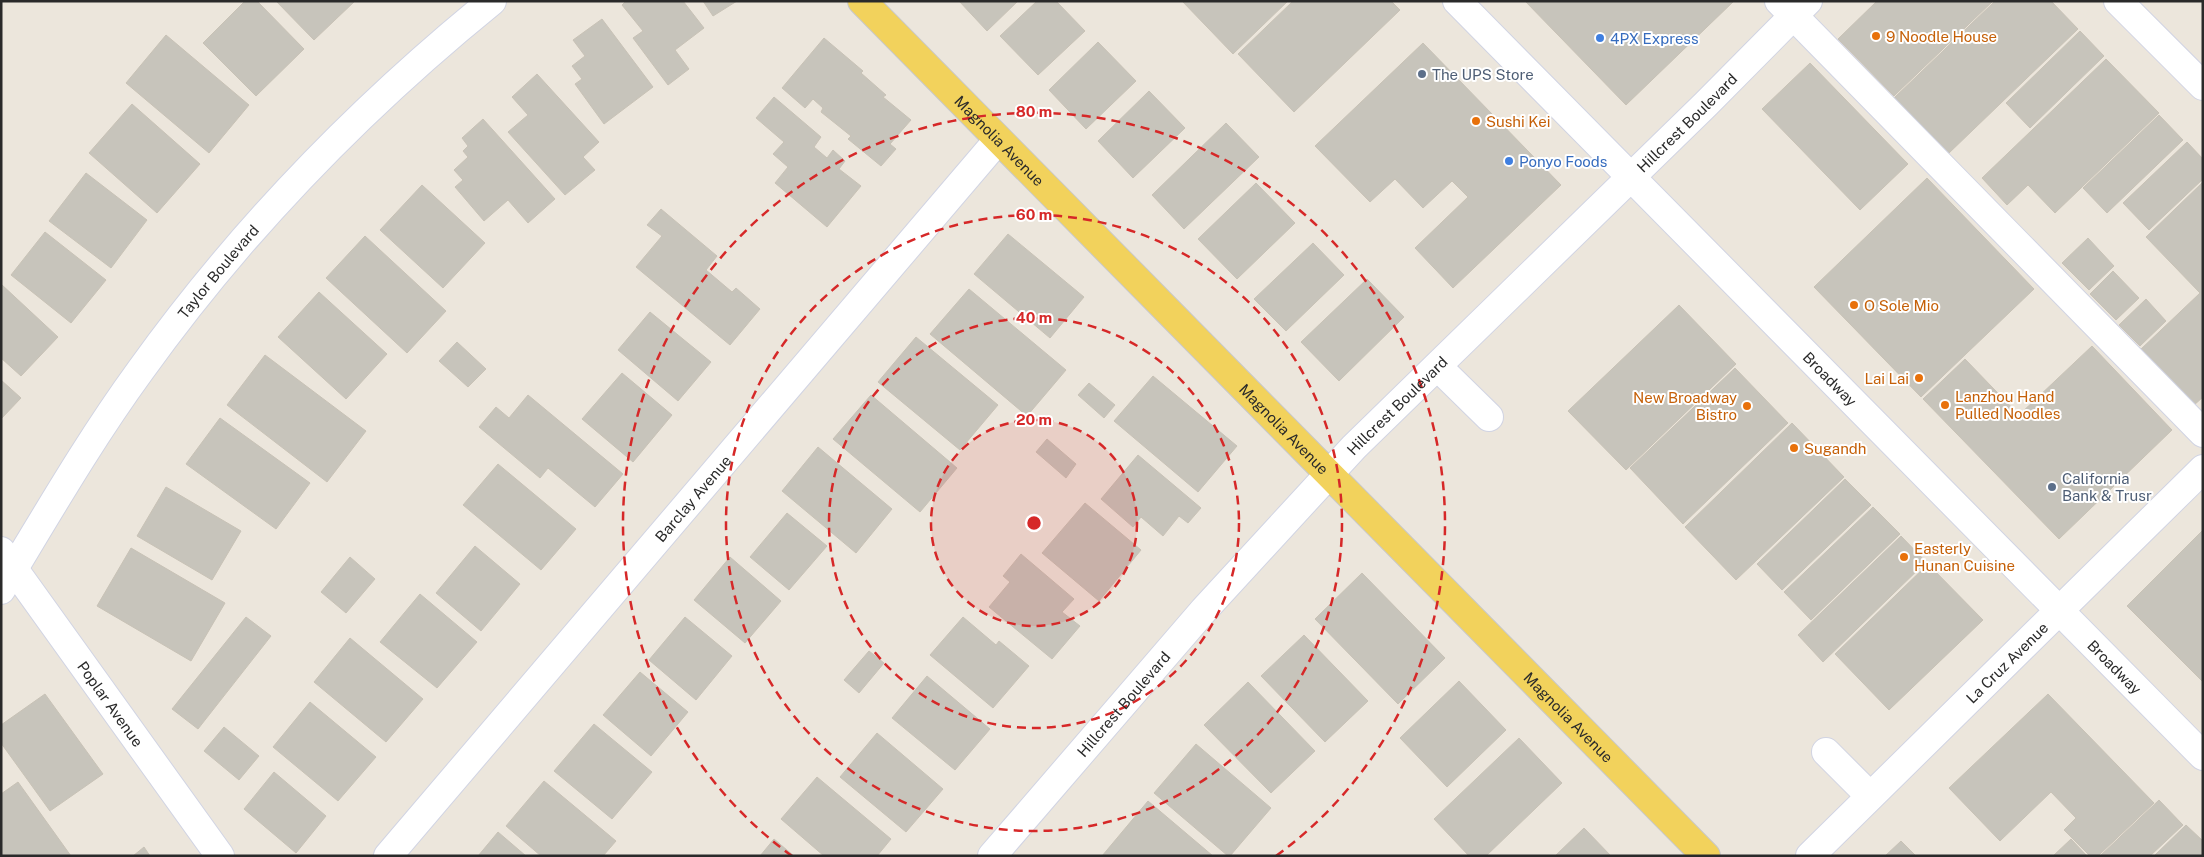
<svg xmlns="http://www.w3.org/2000/svg" width="2204" height="857" viewBox="0 0 2204 857" font-family="'Public Sans',sans-serif">
  <rect width="100%" height="100%" fill="#ece6dc"/>
  <path fill="#c7c4bb" stroke="#c8c2b6" d="M245 1H257L304 49 256 96 203 43Z
    M276 1H355L314 40Z
    M626 1H683L704 28 675 50 689 69 668 85 633 38 643 31 622 5Z
    M703 1H737L713 16Z
    M959 1H1018L987 31Z
    M1037 1H1056L1085 31 1038 75 1000 36Z
    M1182 1H1288L1233 54Z
    M1293 1H1391L1400 10 1294 112 1238 54Z
    M1525 1H1734L1626 105Z
    M1877 1H1993L1894 96 1838 39Z
    M1995 1H2051L2078 29 1948 154 1894 98Z
    M602 19 653 87 604 124 575 84 582 79 572 66 585 56 573 40Z
    M2080 31 2104 56 2030 128 2006 103Z
    M166 35 249 105 209 153 126 83Z
    M824 38 863 71 861 73 886 95 883 97 911 120 890 144 896 149 881 166 848 139 851 136 821 112 823 108 813 99 805 108 782 88Z
    M1098 42 1136 81 1086 129 1049 90Z
    M1423 43 1561 185 1453 288 1415 248 1468 197 1452 181 1423 208 1395 179 1370 202 1315 146Z
    M2106 59 2159 113 2055 213 2028 185 2007 205 1982 178Z
    M1810 63 1908 164 1860 210 1762 109Z
    M537 74 599 142 583 157 595 170 565 195 508 132 528 115 512 97Z
    M1149 91 1185 128 1133 178 1098 141Z
    M774 97 821 137 814 147 827 158 833 150 845 161 839 169 861 186 827 227 775 183 788 167 773 154 784 142 756 118Z
    M132 104 200 164 157 213 89 153Z
    M2159 115 2183 140 2107 213 2083 188Z
    M483 119 555 199 528 223 508 200 484 221 455 187 463 180 454 170 468 157 463 151 468 146 462 138Z
    M1226 123 1259 157 1184 229 1152 195Z
    M2187 142 2203 159V179L2149 230 2123 203Z
    M86 173 147 220 111 268 49 221Z
    M1927 178 2034 289 1921 397 1814 287Z
    M2203 182V397L2193 406 2140 350 2200 293 2146 237Z
    M1256 183 1295 223 1237 279 1198 239Z
    M422 185 485 243 443 288 380 230Z
    M661 209 717 256 706 270 732 292 736 288 760 309 730 345 636 267 662 236 647 225Z
    M45 232 106 280 71 323 11 275Z
    M1008 234 1084 297 1050 338 974 274Z
    M365 236 446 311 407 353 326 278Z
    M2088 238 2114 266 2089 290 2062 263Z
    M1313 243 1344 275 1286 331 1254 299Z
    M2113 271 2139 298 2116 320 2090 294Z
    M1367 279 1404 317 1339 381 1301 342Z
    M1 284 58 337 21 376 1 358Z
    M969 289 1066 370 1027 416 930 334Z
    M319 292 387 354 346 399 278 337Z
    M2146 299 2166 321 2140 346 2119 325Z
    M1679 305 1736 364 1626 470 1568 411Z
    M650 312 711 362 678 401 618 350Z
    M916 337 998 405 960 450 878 382Z
    M457 342 486 369 468 387 439 361Z
    M2092 346 2172 430 2059 539 1923 399 1965 359 2019 415Z
    M265 355 366 431 327 482 227 405Z
    M1735 368 1788 423 1683 524 1630 468Z
    M622 373 672 415 633 462 582 419Z
    M1153 376 1237 446 1198 492 1114 421Z
    M1 380 21 398 1 419Z
    M1089 383 1115 405 1104 418 1078 395Z
    M528 395 623 474 595 507 548 468 540 478 479 427 496 407 509 418Z
    M871 395 957 468 920 512 833 439Z
    M220 418 310 483 276 529 186 464Z
    M1792 423 1844 477 1736 580 1685 527Z
    M1047 439 1076 464 1066 478 1036 452Z
    M818 447 892 509 856 553 782 491Z
    M1138 455 1201 508 1188 523 1179 516 1163 536 1141 517 1133 527 1101 499Z
    M498 464 576 529 541 570 463 505Z
    M1845 479 1871 505 1782 590 1757 564Z
    M166 487 241 531 212 580 137 536Z
    M1085 503 1141 550 1099 601 1042 553Z
    M1873 507 1900 534 1811 620 1784 592Z
    M787 513 827 546 789 590 750 557Z
    M2203 530V682L2127 606Z
    M1901 536 1926 562 1823 662 1798 635Z
    M475 546 520 584 481 631 436 593Z
    M131 548 225 603 191 661 97 606Z
    M1021 554 1074 599 1062 612 1080 626 1052 659 989 607 1010 582 1003 576Z
    M350 557 375 579 346 613 321 592Z
    M730 557 781 601 745 643 694 600Z
    M1928 564 1983 620 1889 710 1835 654Z
    M1362 573 1445 658 1398 704 1315 619Z
    M420 594 477 642 437 688 380 642Z
    M246 617 271 636 198 729 172 709Z
    M685 617 732 656 696 700 649 660Z
    M963 617 996 645 999 641 1029 666 993 708 930 655Z
    M1304 635 1368 701 1325 742 1261 676Z
    M350 638 423 699 386 742 314 682Z
    M869 651 884 663 859 693 844 680Z
    M640 672 688 712 651 756 603 715Z
    M927 676 990 729 955 770 892 718Z
    M1459 681 1506 730 1447 787 1400 738Z
    M1248 682 1315 751 1271 793 1204 725Z
    M45 694 103 774 50 811 1 743V725Z
    M2048 694 2154 803 2098 856H2090L2064 830 2076 818 2051 792 2000 841 1949 788Z
    M310 702 376 757 338 801 273 747Z
    M594 724 652 772 612 819 554 771Z
    M224 727 259 756 239 780 204 751Z
    M877 733 943 789 906 832 840 777Z
    M1519 738 1562 783 1486 856H1469L1434 819Z
    M1196 744 1271 808 1230 856H1228L1154 793Z
    M274 772 326 816 296 853 244 809Z
    M817 777 891 839 877 856H824L781 819Z
    M544 781 616 841 603 856H541L506 826Z
    M18 782 71 856H1V794Z
    M2159 800 2183 825 2150 856H2100Z
    M1148 801 1213 856H1102Z
    M2186 825 2203 841V856H2154Z
    M1584 828 1611 856H1555Z
    M498 832 526 856H478Z
    M774 839 794 856H760Z
    M2071 839 2087 856H2053Z
    M1901 841 1916 856H1885Z
    M144 847 150 856H133Z"/>
  <g fill="none" stroke-linecap="round" stroke-linejoin="round">
    <defs>
      <g id="minor">
        <path id="s1" d="M1457 1 2203 756"/>
        <path d="M1779 1 2203 433"/>
        <path d="M2118 1 2203 86"/>
        <path d="M1438 367 1489 417"/>
        <path id="s2" d="M1 551 220 856"/>
        <path id="s3" d="M1 590C46 516 89 441 140 371 239 233 360 108 492 1"/>
        <path d="M1826 752 1870 796"/>
        <path id="s4" d="M388 856 998 140"/>
        <path id="s5" d="M992 856 1204 610 1354 447 1706 104 1808 1"/>
        <path id="s6" d="M1810 856 2203 469"/>
      </g>
      <g id="major">
        <path id="s7" d="M862 1 1706 856"/>
      </g>
    </defs>
    <use href="#minor" stroke="#d1d4e3" stroke-width="30"/>
    <use href="#major" stroke="#c8c8c8" stroke-width="30"/>
    <use href="#minor" stroke="#fff" stroke-width="28"/>
    <use href="#major" stroke="#f2d25c" stroke-width="28"/>
  </g>
  <circle cx="1034" cy="523" r="103" fill="#d62828" fill-opacity=".12"/>
  <g fill="none" stroke="#d62828" stroke-width="2.5" stroke-dasharray="9 6">
    <circle cx="1034" cy="523" r="103"/>
    <circle cx="1034" cy="523" r="205"/>
    <circle cx="1034" cy="523" r="308"/>
    <path d="M792 856A411 411 0 1 1 1276 856"/>
  </g>
  <g fill="#e8710a" stroke="#fff" stroke-width="2">
    <circle cx="1876" cy="36" r="5"/>
    <circle cx="1476" cy="121" r="5"/>
    <circle cx="1854" cy="305" r="5"/>
    <circle cx="1919" cy="378" r="5"/>
    <circle cx="1945" cy="405" r="5"/>
    <circle cx="1747" cy="406" r="5"/>
    <circle cx="1794" cy="448" r="5"/>
    <circle cx="1904" cy="557" r="5"/>
  </g>
  <g fill="#3f7fe0" stroke="#fff" stroke-width="2">
    <circle cx="1600" cy="38" r="5"/>
    <circle cx="1509" cy="161" r="5"/>
  </g>
  <g fill="#5c6f8a" stroke="#fff" stroke-width="2">
    <circle cx="1422" cy="74" r="5"/>
    <circle cx="2052" cy="487" r="5"/>
  </g>
  <g text-anchor="middle" dominant-baseline="central" stroke-width="4" stroke-linejoin="round" paint-order="stroke">
    <g font-size="15" fill="#c56008" stroke="#fff" text-anchor="start">
      <text x="1886" y="36">9 Noodle House</text>
      <text x="1486" y="121">Sushi Kei</text>
      <text x="1864" y="305">O Sole Mio</text>
      <text x="1909" y="378" text-anchor="end">Lai Lai</text>
      <text x="1955" y="396">Lanzhou Hand<tspan x="1955" dy="17">Pulled Noodles</tspan></text>
      <text x="1737" y="397" text-anchor="end">New Broadway<tspan x="1737" dy="17">Bistro</tspan></text>
      <text x="1804" y="448">Sugandh</text>
      <text x="1914" y="548">Easterly<tspan x="1914" dy="17">Hunan Cuisine</tspan></text>
    </g>
    <g font-size="15" fill="#366cbe" stroke="#fff" text-anchor="start">
      <text x="1610" y="38">4PX Express</text>
      <text x="1519" y="161">Ponyo Foods</text>
    </g>
    <g font-size="15" fill="#4e5e75" stroke="#fff" text-anchor="start">
      <text x="1432" y="74">The UPS Store</text>
      <text x="2062" y="478">California<tspan x="2062" dy="17">Bank &amp; Trusr</tspan></text>
    </g>
    <g font-size="15" fill="#2a2a2a" stroke="#fff">
      <text stroke="none"><textPath href="#s5" startOffset="1011">Hillcrest Boulevard</textPath></text>
      <text stroke="none"><textPath href="#s7" startOffset="196">Magnolia Avenue</textPath></text>
      <text stroke="none"><textPath href="#s3" startOffset="386">Taylor Boulevard</textPath></text>
      <text stroke="none"><textPath href="#s1" startOffset="531">Broadway</textPath></text>
      <text stroke="none"><textPath href="#s5" startOffset="606">Hillcrest Boulevard</textPath></text>
      <text stroke="none"><textPath href="#s7" startOffset="601">Magnolia Avenue</textPath></text>
      <text stroke="none"><textPath href="#s4" startOffset="470">Barclay Avenue</textPath></text>
      <text stroke="none"><textPath href="#s6" startOffset="276">La Cruz Avenue</textPath></text>
      <text stroke="none"><textPath href="#s1" startOffset="936">Broadway</textPath></text>
      <text stroke="none"><textPath href="#s2" startOffset="188">Poplar Avenue</textPath></text>
      <text stroke="none"><textPath href="#s5" startOffset="201">Hillcrest Boulevard</textPath></text>
      <text stroke="none"><textPath href="#s7" startOffset="1006">Magnolia Avenue</textPath></text>
    </g>
  </g>
  <circle cx="1034" cy="523" r="8" fill="#d62828" stroke="#fff" stroke-width="2.5"/>
  <g font-size="15" text-anchor="middle" font-weight="bold" fill="#d62828" stroke="#fff" stroke-width="4" stroke-linejoin="round" paint-order="stroke">
    <text x="1034" y="117">80 m</text>
    <text x="1034" y="220">60 m</text>
    <text x="1034" y="323">40 m</text>
    <text x="1034" y="425">20 m</text>
  </g>
  <rect width="2204" height="857" fill="none" stroke="#2a2a2a" stroke-width="5"/>
</svg>
